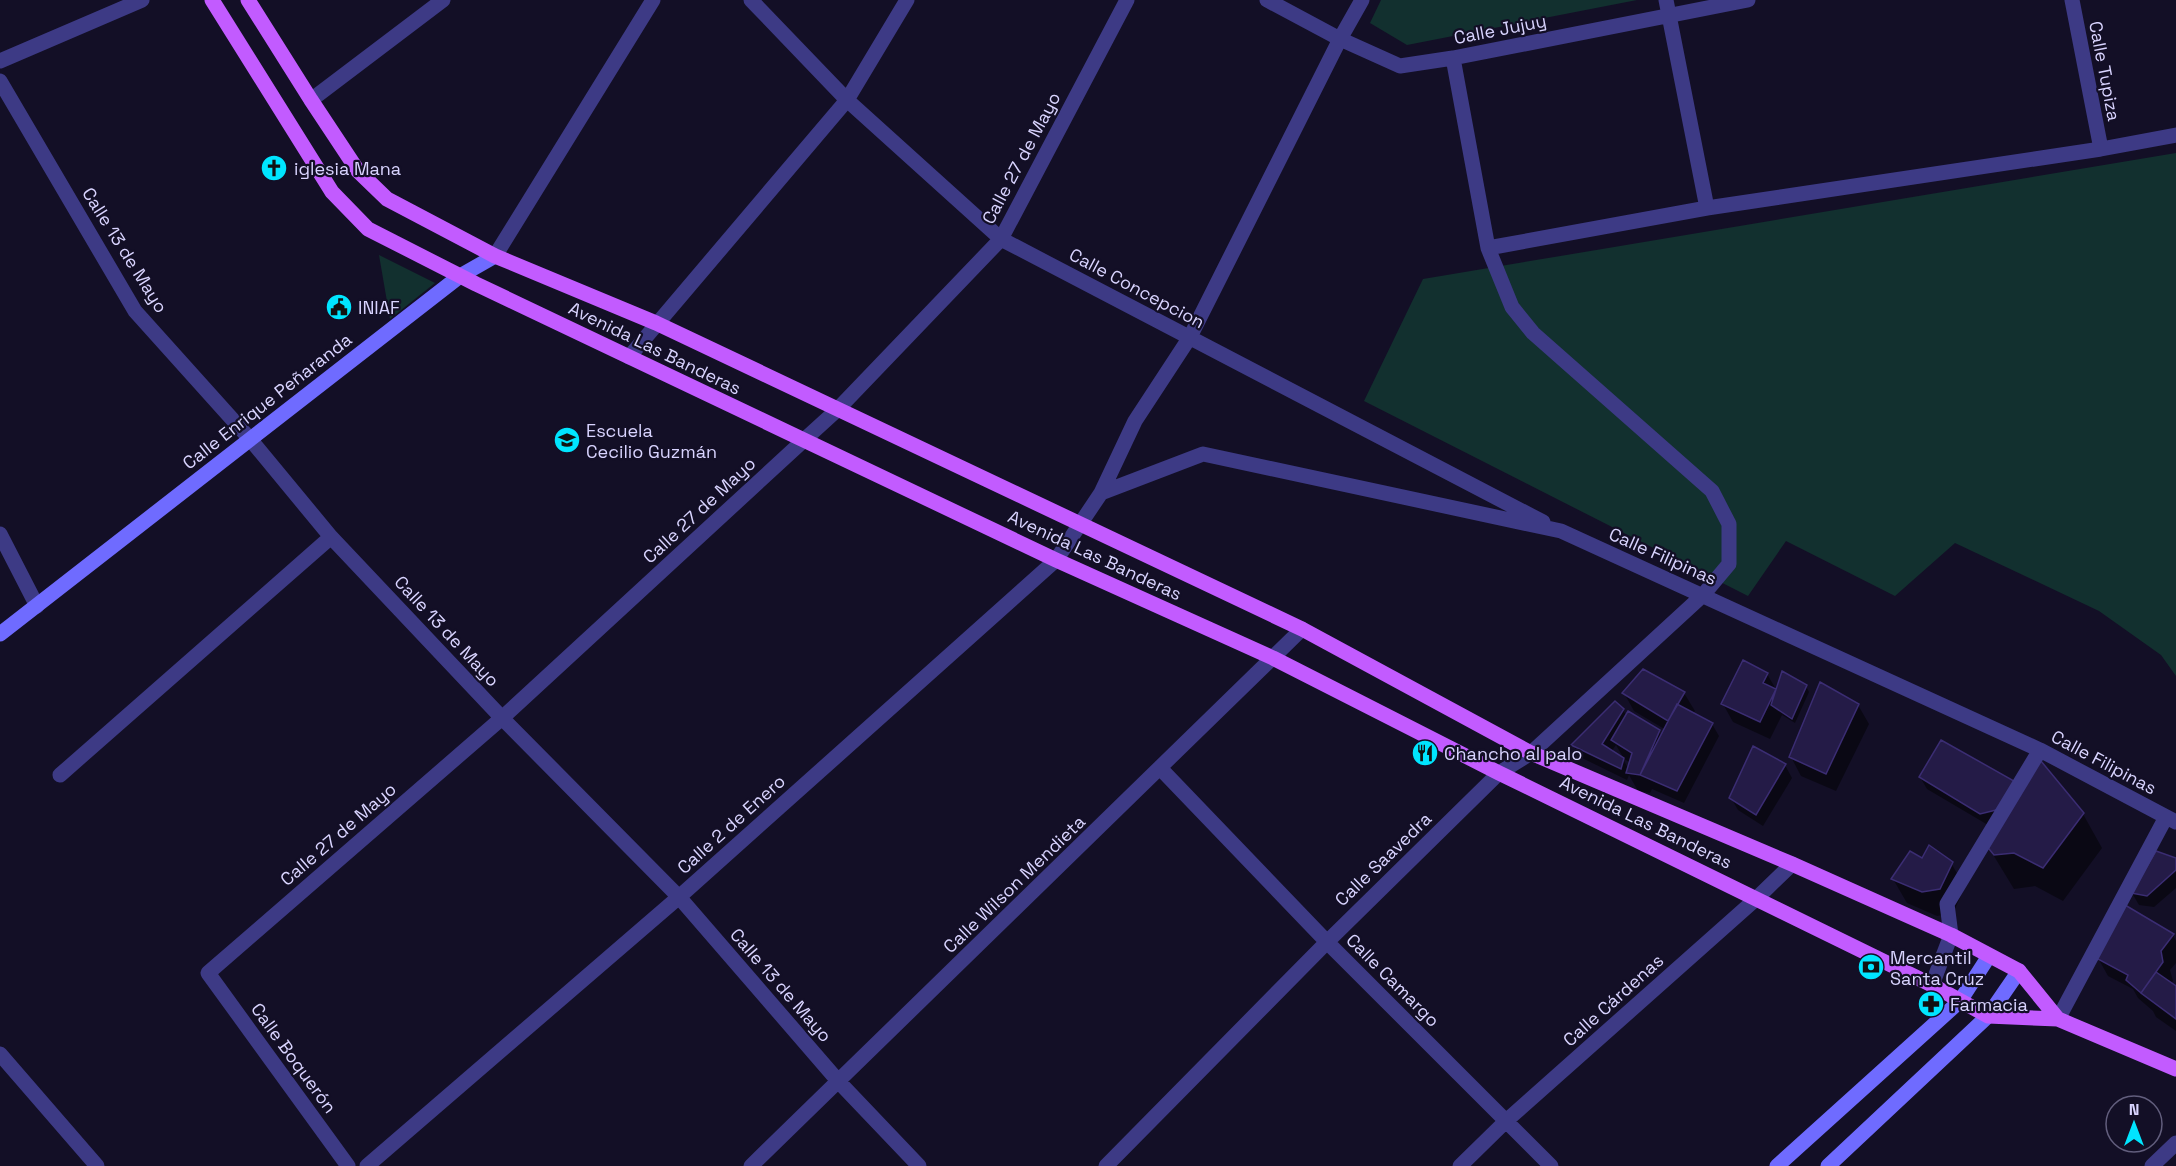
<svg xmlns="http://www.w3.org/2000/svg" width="2176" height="1166" viewBox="0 0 2176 1166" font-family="'Space Grotesk',sans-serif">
  <rect width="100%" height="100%" fill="#130f26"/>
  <path fill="#12302f" d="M1381 0H1637L1407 45 1370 23Z
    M2176 153V676L2161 655 2099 611 1955 543 1895 596 1786 541 1748 596 1364 401 1423 279Z
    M379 255 435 283 390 319Z"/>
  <path fill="#0007" fill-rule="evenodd" d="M1767 674 1777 691 1806 686 1809 692 1795 723 1782 715 1770 739 1733 722 1723 704Z
    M1624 693H1684L1695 711 1693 714 1712 724 1719 736 1684 803 1652 789 1650 793 1638 791 1629 775 1627 780 1580 757 1573 745 1623 710 1627 717 1659 731 1662 737 1666 730 1634 711ZM1616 745 1624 759 1631 763 1629 770 1623 759 1611 752Z
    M1858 705 1869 724 1836 791 1801 776 1791 757Z
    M1785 765 1792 778 1763 826 1738 810 1731 798Z
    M1920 777 2083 814 2102 848 2063 901 2035 886 2014 889 1986 843 1988 825 1927 789Z
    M1923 860 1951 863 1965 887 1953 913 1937 916 1907 903 1893 879Z
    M2176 860V888L2154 907 2139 905 2132 893Z
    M2173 935 2176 941V963L2170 970 2173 981 2170 985 2176 989V1031L2156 1017 2153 1011 2138 998 2133 989 2108 976 2098 958Z"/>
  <path fill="#241b47" stroke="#3b2d73" stroke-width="1.5" d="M1743 660 1768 673 1763 683 1776 689 1760 722 1721 704Z
    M1643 669 1685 692 1668 721 1622 693Z
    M1782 671 1807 685 1792 719 1771 705Z
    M1820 682 1859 704 1826 774 1789 757Z
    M1615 701 1624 709 1602 744 1624 758 1621 769 1571 745Z
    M1677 704 1713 723 1677 791 1640 775Z
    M1628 711 1660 730 1640 775 1626 773 1632 753 1611 740Z
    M1941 740 2014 781 2004 808 1980 814 1919 777Z
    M1753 746 1786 764 1756 815 1729 798Z
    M2036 755 2084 813 2043 868 2014 853 1994 855 1984 843Z
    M1929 845 1953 862 1940 889 1922 892 1891 879 1910 851 1922 858Z
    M2156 851 2176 858V870L2147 896 2131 893Z
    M2125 905 2174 934 2161 951 2163 962 2141 993 2126 980 2128 975 2096 958Z
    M2156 972 2176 986V1019L2141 993Z"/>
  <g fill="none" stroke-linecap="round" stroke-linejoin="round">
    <path stroke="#3d3a85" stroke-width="15" d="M751 0 847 100 1001 239 1543 522
      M1267 0 1340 39 1400 66 1453 58 1748 0
      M1666 0 1707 208
      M2072 0 2101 149
      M0 61 142 0
      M0 81 135 311 250 439 331 537 502 718 679 897 839 1082 919 1166
      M311 100 443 0
      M1488 248 1707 208 2101 149 2176 135
      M495 256 653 0
      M629 357 847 100 907 0
      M1101 493 1203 454 1561 531 2040 750 2176 822
      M0 534 37 606
      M1160 768 1327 942 1551 1166
      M60 775 331 537
      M1932 985 1951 935 1947 904 2040 750
      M2058 1019 2166 817
      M0 1054 97 1166
      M348 1166 208 973 502 718 804 440 837 410 1001 239 1127 0
      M367 1166 679 897 1056 560 1101 493 1135 421 1190 337 1340 39 1362 0
      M751 1166 1302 629
      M1106 1166 1327 942 1499 773 1531 753 1703 595 1729 564V524L1712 491 1533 333 1512 307 1488 248 1453 58
      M1460 1166 1506 1121 1757 898 1792 864
      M2152 1166 2176 1143"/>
    <path stroke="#6f6bff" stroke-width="15" d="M0 634 460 276 495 256
      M1777 1166 1960 1001 1989 956
      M1828 1166 1988 1016 2019 971"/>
    <path stroke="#c25bff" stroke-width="15" d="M212 0 332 192 368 229 476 284 1056 560 1273 658 1499 773 1932 985 1988 1016 2058 1019 2176 1069
      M248 0 311 100 358 171 387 199 495 256 656 323 1302 629 1531 753 1792 864 1951 935 2019 971 2058 1019"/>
  </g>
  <defs>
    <symbol id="church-disc" viewBox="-11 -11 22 22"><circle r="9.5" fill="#00e5ff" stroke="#130f26"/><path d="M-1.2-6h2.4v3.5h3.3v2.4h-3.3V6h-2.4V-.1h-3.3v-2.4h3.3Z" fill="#111"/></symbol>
    <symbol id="civic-disc" viewBox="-11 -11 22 22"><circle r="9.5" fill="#00e5ff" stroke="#130f26"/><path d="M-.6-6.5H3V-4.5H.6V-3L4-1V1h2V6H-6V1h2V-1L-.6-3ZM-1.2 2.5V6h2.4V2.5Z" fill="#111"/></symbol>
    <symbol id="school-disc" viewBox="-11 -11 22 22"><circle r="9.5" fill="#00e5ff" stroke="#130f26"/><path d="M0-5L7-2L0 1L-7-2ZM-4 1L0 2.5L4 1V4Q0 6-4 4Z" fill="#111"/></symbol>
    <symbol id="restaurant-disc" viewBox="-11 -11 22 22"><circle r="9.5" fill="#00e5ff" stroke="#130f26"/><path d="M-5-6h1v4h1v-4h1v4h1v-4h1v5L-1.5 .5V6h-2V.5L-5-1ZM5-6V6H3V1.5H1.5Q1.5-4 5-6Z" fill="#111"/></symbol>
    <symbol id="bank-disc" viewBox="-11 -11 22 22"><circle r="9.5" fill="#00e5ff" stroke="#130f26"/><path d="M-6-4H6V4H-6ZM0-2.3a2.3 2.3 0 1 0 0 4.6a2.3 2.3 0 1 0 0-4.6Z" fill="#111"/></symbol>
    <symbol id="pharmacy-disc" viewBox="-11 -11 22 22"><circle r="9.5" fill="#00e5ff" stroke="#130f26"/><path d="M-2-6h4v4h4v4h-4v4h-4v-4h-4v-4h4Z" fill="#111"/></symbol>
  </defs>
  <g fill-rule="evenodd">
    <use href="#church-disc" x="259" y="153" width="30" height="30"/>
    <use href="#civic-disc" x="324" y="292" width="30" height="30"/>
    <use href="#school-disc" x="552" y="425" width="30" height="30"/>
    <use href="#restaurant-disc" x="1410" y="738" width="30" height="30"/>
    <use href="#bank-disc" x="1856" y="952" width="30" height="30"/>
    <use href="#pharmacy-disc" x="1916" y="989" width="30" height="30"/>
  </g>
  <g text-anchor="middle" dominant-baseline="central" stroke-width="4.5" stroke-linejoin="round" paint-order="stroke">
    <g font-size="18" fill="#d9d4ff" stroke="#130f26">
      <text transform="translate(1500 29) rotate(-11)">Calle Jujuy</text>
      <text transform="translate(2105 71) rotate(79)">Calle Tupiza</text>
      <text transform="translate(1021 158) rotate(-62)">Calle 27 de Mayo</text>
      <text transform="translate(125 250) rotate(58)">Calle 13 de Mayo</text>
      <text transform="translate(1137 288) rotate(28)">Calle Concepcion</text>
      <text transform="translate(655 348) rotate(26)">Avenida Las Banderas</text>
      <text transform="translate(267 401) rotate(-38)">Calle Enrique Peñaranda</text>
      <text transform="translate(699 510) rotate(-43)">Calle 27 de Mayo</text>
      <text transform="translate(1095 555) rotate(25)">Avenida Las Banderas</text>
      <text transform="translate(1663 556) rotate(24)">Calle Filipinas</text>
      <text transform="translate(447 631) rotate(47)">Calle 13 de Mayo</text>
      <text transform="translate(2104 762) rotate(28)">Calle Filipinas</text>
      <text transform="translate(1646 822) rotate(26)">Avenida Las Banderas</text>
      <text transform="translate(731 824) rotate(-42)">Calle 2 de Enero</text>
      <text transform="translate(338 834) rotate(-41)">Calle 27 de Mayo</text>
      <text transform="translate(1383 859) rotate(-44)">Calle Saavedra</text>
      <text transform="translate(1014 884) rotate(-44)">Calle Wilson Mendieta</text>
      <text transform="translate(1393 980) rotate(45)">Calle Camargo</text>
      <text transform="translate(781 985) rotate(49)">Calle 13 de Mayo</text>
      <text transform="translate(1613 1000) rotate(-42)">Calle Cárdenas</text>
      <text transform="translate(294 1058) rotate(54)">Calle Boquerón</text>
    </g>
    <g font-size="18" fill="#d9d4ff" stroke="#130f26" text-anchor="start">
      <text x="294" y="168">iglesia Mana</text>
      <text x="358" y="307">INIAF</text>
      <text x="586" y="430">Escuela<tspan x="586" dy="21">Cecilio Guzmán</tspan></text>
      <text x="1444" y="753">Chancho al palo</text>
      <text x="1890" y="957">Mercantil<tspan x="1890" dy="21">Santa Cruz</tspan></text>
      <text x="1950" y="1004">Farmacia</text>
    </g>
  </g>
  <g transform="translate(2134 1124)"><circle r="28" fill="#130f26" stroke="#625e7d" stroke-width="1.5"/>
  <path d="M0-4.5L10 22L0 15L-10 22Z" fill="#00e5ff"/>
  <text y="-9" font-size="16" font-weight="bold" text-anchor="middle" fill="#d9d4ff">N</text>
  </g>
</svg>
